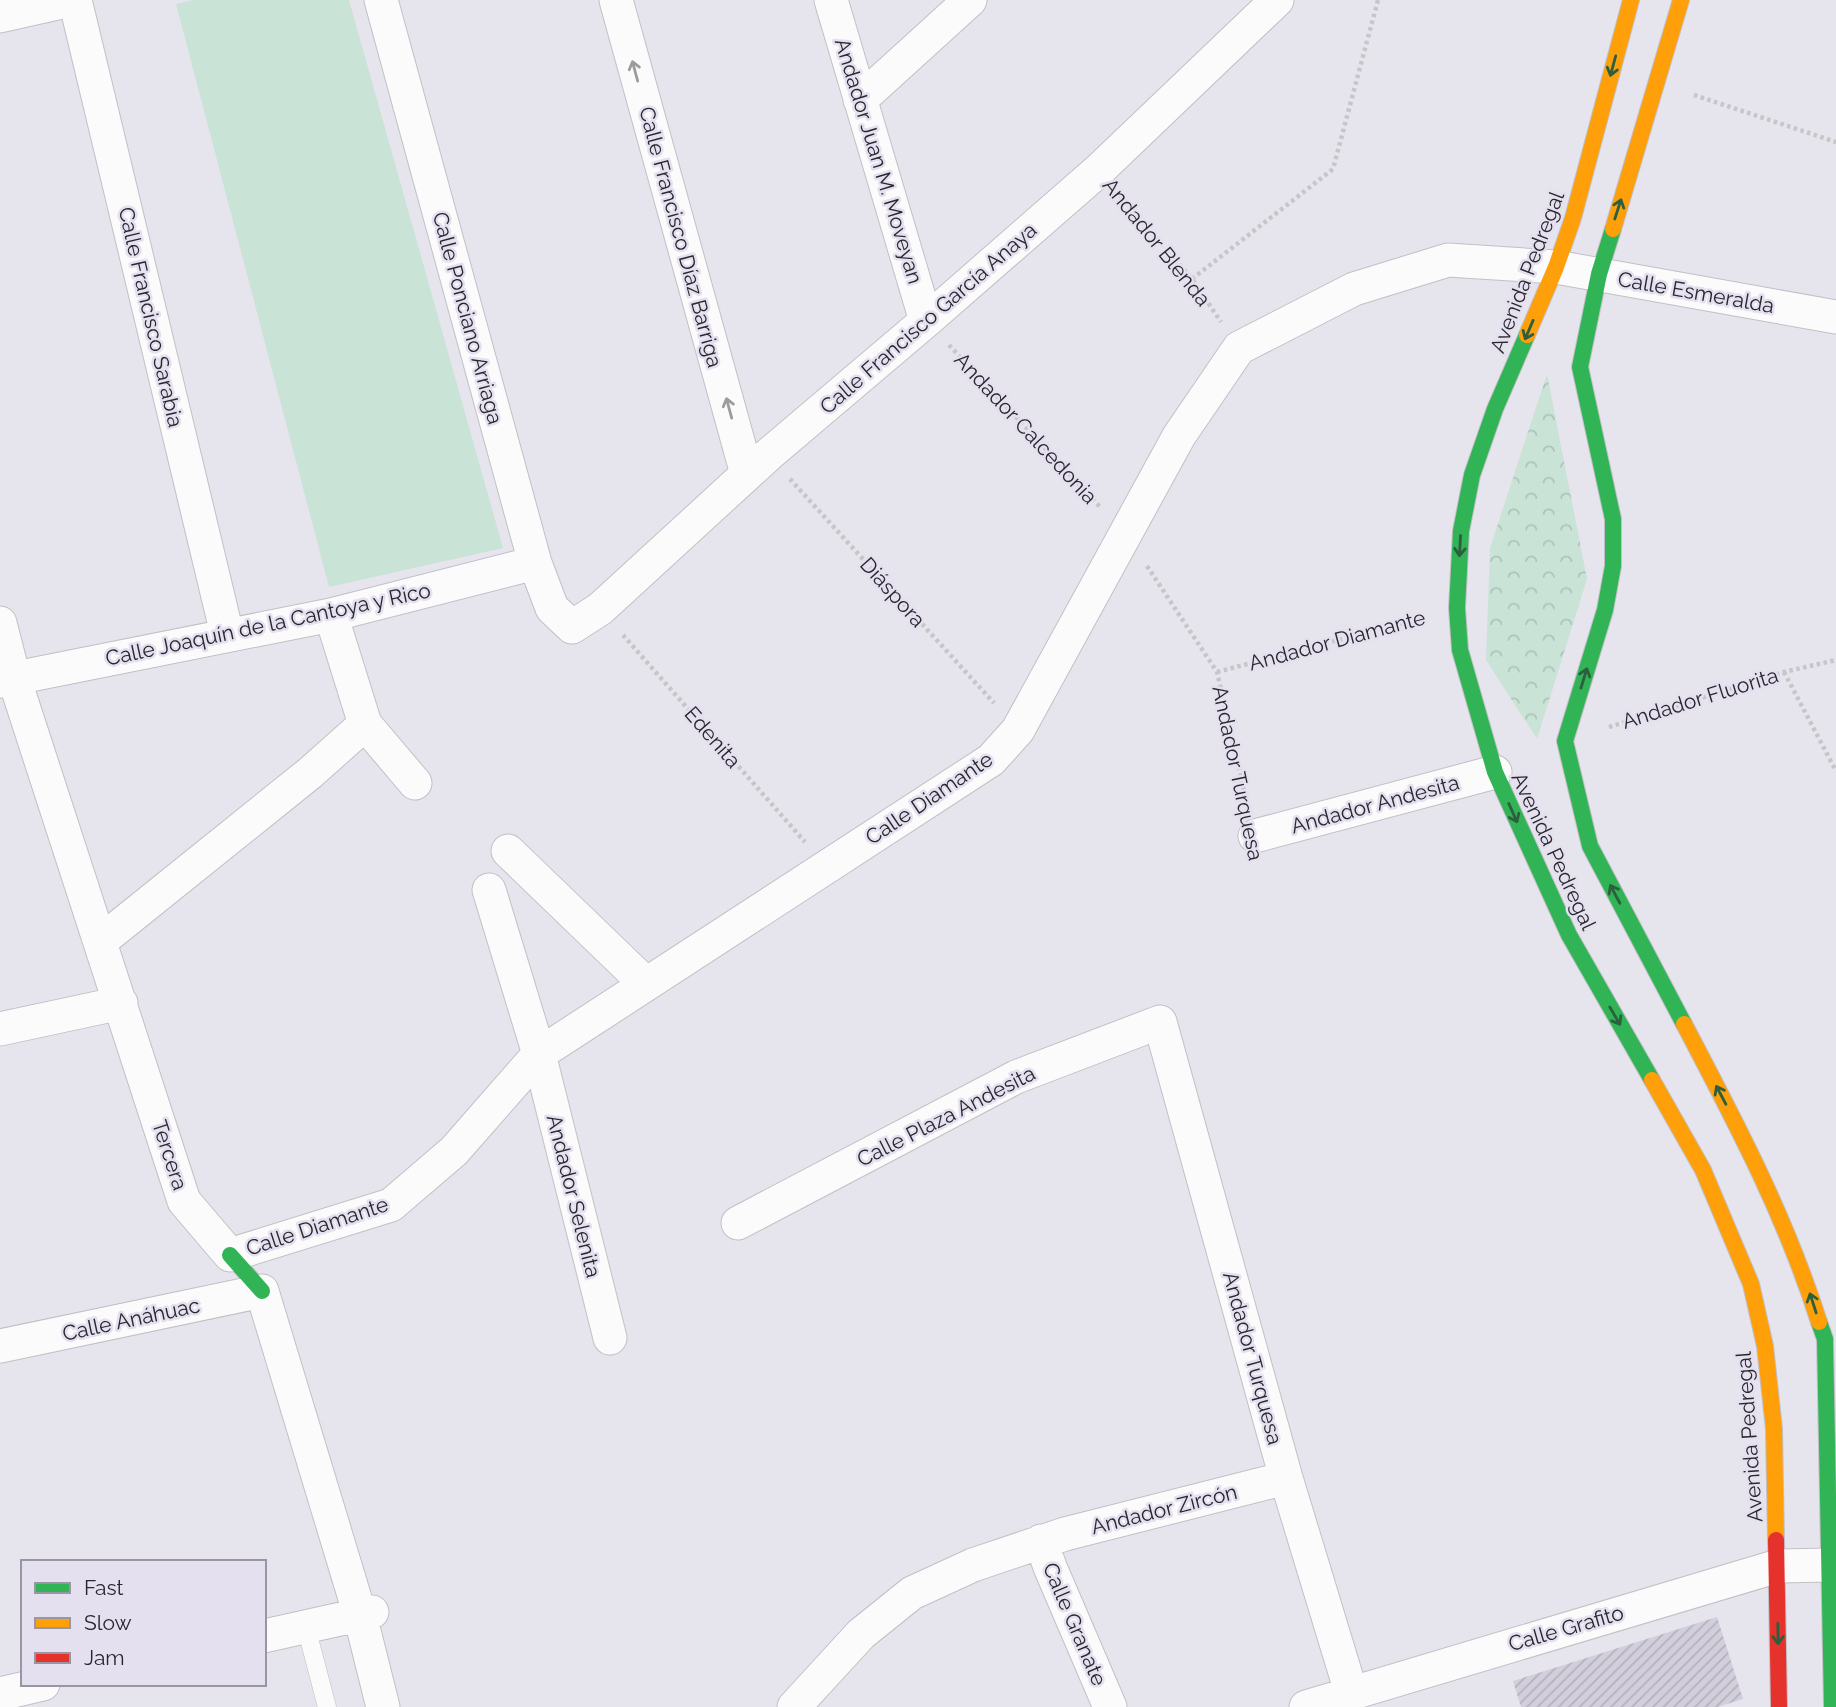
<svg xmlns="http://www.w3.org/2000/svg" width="1836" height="1707" viewBox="0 0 1836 1707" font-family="Raleway,sans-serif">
  <defs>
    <pattern id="forest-crowns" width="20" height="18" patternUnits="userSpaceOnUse" patternTransform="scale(1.75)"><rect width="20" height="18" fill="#cae3d7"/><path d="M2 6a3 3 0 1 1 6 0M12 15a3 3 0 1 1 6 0" fill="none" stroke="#aec3b9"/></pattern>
    <pattern id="building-hatch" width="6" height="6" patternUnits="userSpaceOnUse" patternTransform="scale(1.75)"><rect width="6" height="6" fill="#d2cedb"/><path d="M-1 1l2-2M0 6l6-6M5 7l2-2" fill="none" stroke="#b4b1bc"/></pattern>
  </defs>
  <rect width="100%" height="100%" fill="#e6e4ec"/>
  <path fill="url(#forest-crowns)" d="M1547 374 1587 579 1537 739 1486 660 1490 548Z"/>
  <path fill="#cae3d7" d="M193 0H349L503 548 329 587 176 4Z"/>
  <path fill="url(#building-hatch)" d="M1717 1617 1743 1699 1718 1707H1521L1513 1681Z"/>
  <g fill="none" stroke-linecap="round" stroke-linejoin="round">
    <defs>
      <path id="lane" d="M306 1627 327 1707"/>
      <path id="street" d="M75 0 227 634
        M381 0 535 563 552 608 572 627 600 609 768 455 926 321 1099 170 1277 0
        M616 0 747 474
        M831 0 926 321
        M0 16 71 0
        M860 100 970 0
        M331 615 365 724 415 783
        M0 623 14 678 184 1201 230 1255 391 1205 454 1151 539 1054 991 760 1018 730 1179 436 1239 348 1354 289 1448 260 1556 267 1836 317
        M0 681 331 615 535 563
        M1255 836 1495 772
        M508 851 646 984
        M489 890 539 1054 610 1338
        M101 941 310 773 365 724
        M0 1029 121 1003
        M738 1223 1016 1077 1160 1022 1286 1478 1351 1692
        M0 1346 262 1291 360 1615 383 1707
        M1041 1541 1050 1567 1110 1707
        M264 1636 372 1612
        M0 1694 43 1684
        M794 1707 861 1634 912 1593 973 1565 1065 1534 1286 1478
        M1306 1707 1778 1566 1830 1565"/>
      <path id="fast" d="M1613 229 1599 274 1580 367 1613 519V566L1605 610 1565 741 1590 846 1684 1024
        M1527 335 1495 409 1472 475 1461 531 1457 608 1460 650 1495 772 1569 935 1652 1080
        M230 1255 262 1291
        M1819 1322 1825 1339 1832 1707"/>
      <path id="slow" d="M1613 229 1681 0
        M1527 335 1556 267 1573 218 1631 0
        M1684 1024C1736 1123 1785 1215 1819 1322
        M1652 1080 1703 1170 1751 1284 1765 1346 1774 1429 1776 1540"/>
      <path id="jam" d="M1776 1540 1779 1707"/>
    </defs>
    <use href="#lane" stroke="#c2c0c6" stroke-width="19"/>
    <use href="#street" stroke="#c2c0c6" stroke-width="35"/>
    <use href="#fast" stroke="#c2c0c6" stroke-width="18"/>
    <use href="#slow" stroke="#c2c0c6" stroke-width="18"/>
    <use href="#jam" stroke="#c2c0c6" stroke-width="18"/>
    <path stroke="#c6c6c8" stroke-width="4.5" stroke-dasharray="3.5 3.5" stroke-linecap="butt" d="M1694 95 1836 142
      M1120 195 1192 279 1221 322
      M1192 279 1333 169 1378 0
      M949 345 1100 507
      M790 479 994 703
      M1147 566 1217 672 1247 803
      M623 635 805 842
      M1217 672 1422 618
      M1784 672 1836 771
      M1609 727 1784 672 1836 660"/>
    <use href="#lane" stroke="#fbfbfc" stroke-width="18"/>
    <use href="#street" stroke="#fbfbfc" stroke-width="33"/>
    <use href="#fast" stroke="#30b455" stroke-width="16"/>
    <use href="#slow" stroke="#ff9f0a" stroke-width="16"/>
    <use href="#jam" stroke="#e5322d" stroke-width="16"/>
  </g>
  <defs><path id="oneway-shaft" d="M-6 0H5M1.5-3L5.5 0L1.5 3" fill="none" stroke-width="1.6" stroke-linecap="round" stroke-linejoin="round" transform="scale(1.75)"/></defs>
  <g stroke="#2c5f3d">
    <use href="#oneway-shaft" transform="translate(1613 66) rotate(105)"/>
    <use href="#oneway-shaft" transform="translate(1618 209) rotate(-72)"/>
    <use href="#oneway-shaft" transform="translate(1529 330) rotate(113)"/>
    <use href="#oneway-shaft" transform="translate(1460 546) rotate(93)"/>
    <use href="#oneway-shaft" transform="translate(1584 678) rotate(-73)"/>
    <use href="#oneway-shaft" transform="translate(1513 813) rotate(66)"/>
    <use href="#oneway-shaft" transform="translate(1615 894) rotate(-118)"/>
    <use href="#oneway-shaft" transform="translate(1615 1016) rotate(60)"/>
    <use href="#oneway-shaft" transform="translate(1721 1095) rotate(-118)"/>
    <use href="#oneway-shaft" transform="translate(1813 1303) rotate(-108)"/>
    <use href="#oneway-shaft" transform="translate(1778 1634) rotate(89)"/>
  </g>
  <g stroke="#9c9c9f">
    <use href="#oneway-shaft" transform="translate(635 71) rotate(-105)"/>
    <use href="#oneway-shaft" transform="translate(729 408) rotate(-105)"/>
  </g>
  <g text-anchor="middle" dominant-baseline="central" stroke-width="5" stroke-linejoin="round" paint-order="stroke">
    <g font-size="21" fill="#29272d" stroke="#e5e0ef">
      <text transform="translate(879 161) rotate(73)">Andador Juan M. Moveyan</text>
      <text transform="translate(681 237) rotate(75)">Calle Francisco Díaz Barriga</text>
      <text transform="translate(1157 242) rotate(51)">Andador Blenda</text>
      <text transform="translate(1527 272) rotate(-69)">Avenida Pedregal</text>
      <text transform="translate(1696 292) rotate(10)">Calle Esmeralda</text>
      <text transform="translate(151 317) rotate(77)">Calle Francisco Sarabia</text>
      <text transform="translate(468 318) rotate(75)">Calle Ponciano Arriaga</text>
      <text transform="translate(928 318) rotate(-41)">Calle Francisco García Anaya</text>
      <text transform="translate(1026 428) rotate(47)">Andador Calcedonia</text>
      <text transform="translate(893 592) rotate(48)">Diáspora</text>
      <text transform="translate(268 624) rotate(-12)">Calle Joaquín de la Cantoya y Rico</text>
      <text transform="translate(1337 640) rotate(-15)">Andador Diamante</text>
      <text transform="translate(1700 698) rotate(-17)">Andador Fluorita</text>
      <text transform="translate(713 737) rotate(49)">Edenita</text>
      <text transform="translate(1238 773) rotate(78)">Andador Turquesa</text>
      <text transform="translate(929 798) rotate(-34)">Calle Diamante</text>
      <text transform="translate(1375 804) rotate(-15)">Andador Andesita</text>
      <text transform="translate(1554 851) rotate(65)">Avenida Pedregal</text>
      <text transform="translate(946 1116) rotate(-27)">Calle Plaza Andesita</text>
      <text transform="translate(170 1155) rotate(72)">Tercera</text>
      <text transform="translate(574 1196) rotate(76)">Andador Selenita</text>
      <text transform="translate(317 1226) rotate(-18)">Calle Diamante</text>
      <text transform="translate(131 1319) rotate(-12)">Calle Anáhuac</text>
      <text transform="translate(1253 1358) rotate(75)">Andador Turquesa</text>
      <text transform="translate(1749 1437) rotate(-94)">Avenida Pedregal</text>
      <text transform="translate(1164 1509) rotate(-14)">Andador Zircón</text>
      <text transform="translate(1075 1624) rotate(67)">Calle Granate</text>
      <text transform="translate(1566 1628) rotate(-16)">Calle Grafito</text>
    </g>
  </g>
  <rect x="21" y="1560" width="245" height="126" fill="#e5e0ef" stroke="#9a96a1" stroke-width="2"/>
  <rect x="35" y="1583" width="35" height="10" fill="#30b455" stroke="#9a96a1" stroke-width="2"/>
  <text x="84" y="1595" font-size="21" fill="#29272d">Fast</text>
  <rect x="35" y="1618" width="35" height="10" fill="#ff9f0a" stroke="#9a96a1" stroke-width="2"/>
  <text x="84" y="1630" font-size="21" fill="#29272d">Slow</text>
  <rect x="35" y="1653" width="35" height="10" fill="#e5322d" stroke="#9a96a1" stroke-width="2"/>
  <text x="84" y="1665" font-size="21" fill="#29272d">Jam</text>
</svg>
